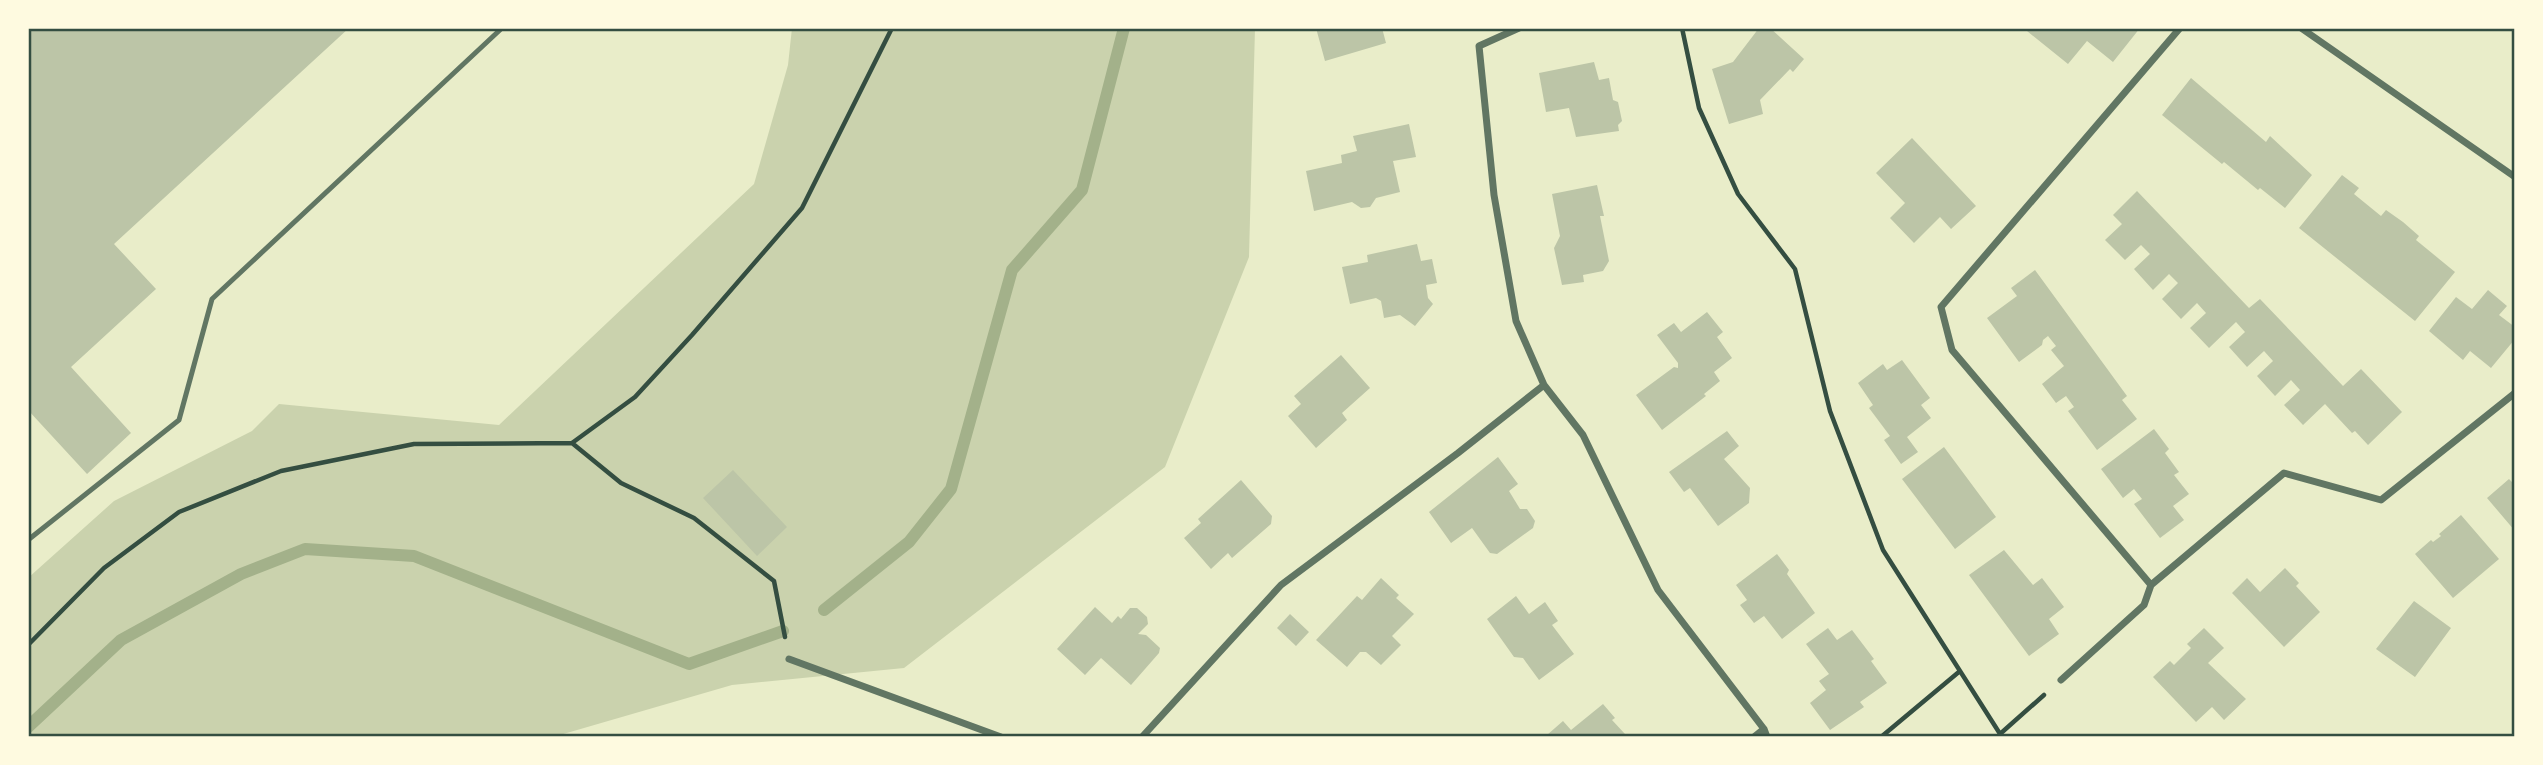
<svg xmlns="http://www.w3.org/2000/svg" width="2543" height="765" viewBox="0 0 2543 765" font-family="Barlow,sans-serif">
  <rect width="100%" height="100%" fill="#e9edc9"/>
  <path fill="#cad2ad" d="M792 28H1255L1249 257 1165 467 904 668 732 685 553 737H28V578L114 501 252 431 279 404 499 425 754 184 788 65Z"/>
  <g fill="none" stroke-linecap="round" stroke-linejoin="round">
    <path stroke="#a3b18a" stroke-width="12" d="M824 610 909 542 951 489 1012 270 1082 190 1124 28
      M28 727 121 640 241 574 305 549 414 556 689 664 783 631"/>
  </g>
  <path fill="#bcc5a7" d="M28 28H349L114 244 156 289 71 367 131 433 87 474 28 410Z
    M1316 28H1382L1386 43 1325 61Z
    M1759 28H1770L1804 59 1793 72 1790 69 1760 100 1763 114 1729 124 1712 69 1733 62Z
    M2030 28H2140L2113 62 2087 41 2068 64 2027 31Z
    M1594 62 1599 80 1609 78 1613 100 1618 102 1622 121 1618 125 1619 131 1576 137 1569 108 1546 112 1539 73Z
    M2191 78 2266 142 2270 136 2312 175 2285 208 2260 188 2258 190 2224 162 2222 164 2162 115Z
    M1409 124 1416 157 1393 161 1400 192 1376 198 1370 207 1361 208 1352 202 1314 211 1306 171 1342 163 1341 155 1357 151 1353 136Z
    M1912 138 1976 206 1951 229 1940 217 1914 243 1890 218 1905 203 1876 173Z
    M2342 175 2359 188 2354 194 2381 216 2386 210 2403 222 2419 236 2416 240 2455 272 2415 321 2299 228Z
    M1597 185 1604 216H1600L1609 261 1603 271 1583 275 1584 282 1562 285 1554 248 1560 236 1552 194Z
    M2137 191 2249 308 2260 299 2343 386 2361 369 2402 412 2368 445 2355 431 2352 433 2325 404 2303 425 2284 405 2300 390 2291 380 2275 396 2257 376 2273 361 2264 351 2247 367 2229 347 2245 332 2236 322 2209 348 2190 328 2206 313 2197 303 2181 319 2162 299 2178 283 2169 274 2153 290 2134 269 2150 254 2141 245 2125 260 2105 240 2122 224 2113 215Z
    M1417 244 1421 261 1432 259 1437 283 1426 285 1428 298 1433 304 1415 326 1400 315 1384 318 1381 301 1376 298 1350 304 1342 267 1368 262 1367 255Z
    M2035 270 2127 396 2122 400 2137 419 2097 450 2068 411 2074 407 2066 396 2056 403 2042 384 2064 366 2051 350 2056 346 2048 336 2043 340 2042 345 2019 362 1987 318 2017 296 2011 288Z
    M2488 290 2507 306 2499 315 2515 327V339L2491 368 2470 351 2463 360 2429 331 2456 297 2472 309Z
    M1707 312 1723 332 1717 337 1732 358 1714 372 1720 381 1704 394 1706 396 1662 430 1636 395 1674 367 1678 368V363L1657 335 1674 323 1681 332Z
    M1341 355 1370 388 1342 413 1347 420 1316 448 1288 416 1301 404 1294 396Z
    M1902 360 1930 398 1921 405 1931 418 1907 437 1918 452 1901 464 1884 440 1890 436 1869 408 1873 405 1858 383 1883 364 1887 370Z
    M2154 429 2169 449 2165 453 2179 472 2174 475 2189 494 2173 506 2184 520 2160 538 2134 504 2142 499 2134 489 2123 498 2101 469Z
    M1727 431 1739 446 1724 459 1750 488 1749 503 1718 526 1690 488 1684 492 1669 472Z
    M1944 447 1996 517 1955 549 1902 479Z
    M1498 457 1518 484 1509 491 1520 509H1527L1535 521 1533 528 1497 554 1490 553 1472 528 1451 543 1429 512Z
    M733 470 787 527 757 556 703 498Z
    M2509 479 2515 485V531L2487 498Z
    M1241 480 1272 516 1271 524 1232 558 1228 553 1211 569 1184 538 1201 523 1198 519Z
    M2461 515 2499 559 2453 598 2415 554 2431 540 2433 542 2441 536 2439 534Z
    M2004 550 2033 585 2042 578 2064 607 2049 619 2059 634 2029 656 1969 575Z
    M1777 554 1789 570 1787 574 1815 613 1782 639 1764 616 1754 623 1740 605 1747 600 1736 585Z
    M2285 568 2299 583 2296 586 2320 612 2284 647 2232 593 2247 578 2260 592Z
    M1381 578 1399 595 1396 598 1414 614 1392 636 1401 645 1381 665 1366 652H1360L1347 667 1316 640 1357 596 1362 600Z
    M1516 596 1529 614 1545 602 1558 621 1552 625 1574 654 1539 680 1523 658 1514 657 1487 619Z
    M2414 601 2451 628 2415 677 2376 649Z
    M1095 607 1112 623 1118 616 1121 619 1130 608H1137L1147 617 1148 624 1138 634 1146 635 1160 648 1159 653 1131 685 1101 658 1085 675 1057 649Z
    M1290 614 1309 632 1296 646 1277 628Z
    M1828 628 1837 640 1852 630 1874 659 1871 661 1887 683 1860 702 1864 707 1830 730 1810 703 1826 690 1819 681 1829 674 1806 644Z
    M2204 628 2224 648 2208 663 2246 699 2224 720 2212 707 2196 722 2153 677 2170 661 2174 665 2191 648 2187 644Z
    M1603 704 1615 718 1612 720 1625 734 1639 735V737L1547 735 1563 721 1571 730Z"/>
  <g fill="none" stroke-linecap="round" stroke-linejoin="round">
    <path stroke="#344e41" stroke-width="4.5" d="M1682 28 1699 108 1738 194 1795 269 1830 411 1883 550 2002 737
      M572 443 621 483 694 518 774 581 785 637
      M28 645 104 568 179 512 281 471 414 444 572 443 635 397 692 335 802 208 892 28
      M2000 734 2044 695
      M1881 737 1960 671"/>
    <path stroke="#617663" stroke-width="5" d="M28 540 179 420 212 299 502 28"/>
    <path stroke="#617663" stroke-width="7" d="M1519 28 1479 46 1494 195 1516 321 1544 385 1583 435 1658 590 1764 729 1767 737
      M2180 28 1941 307 1952 350 2151 585 2284 473 2381 500 2515 393
      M2301 28 2515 177
      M789 659 1001 737
      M2061 680 2144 605 2151 585
      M1142 737 1281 585 1458 453 1544 385
      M1754 737 1764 729"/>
  </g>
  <rect width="2543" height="765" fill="none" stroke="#fefae0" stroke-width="60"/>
  <rect x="30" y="30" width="2483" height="705" fill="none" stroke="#344e41" stroke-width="2.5"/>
</svg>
